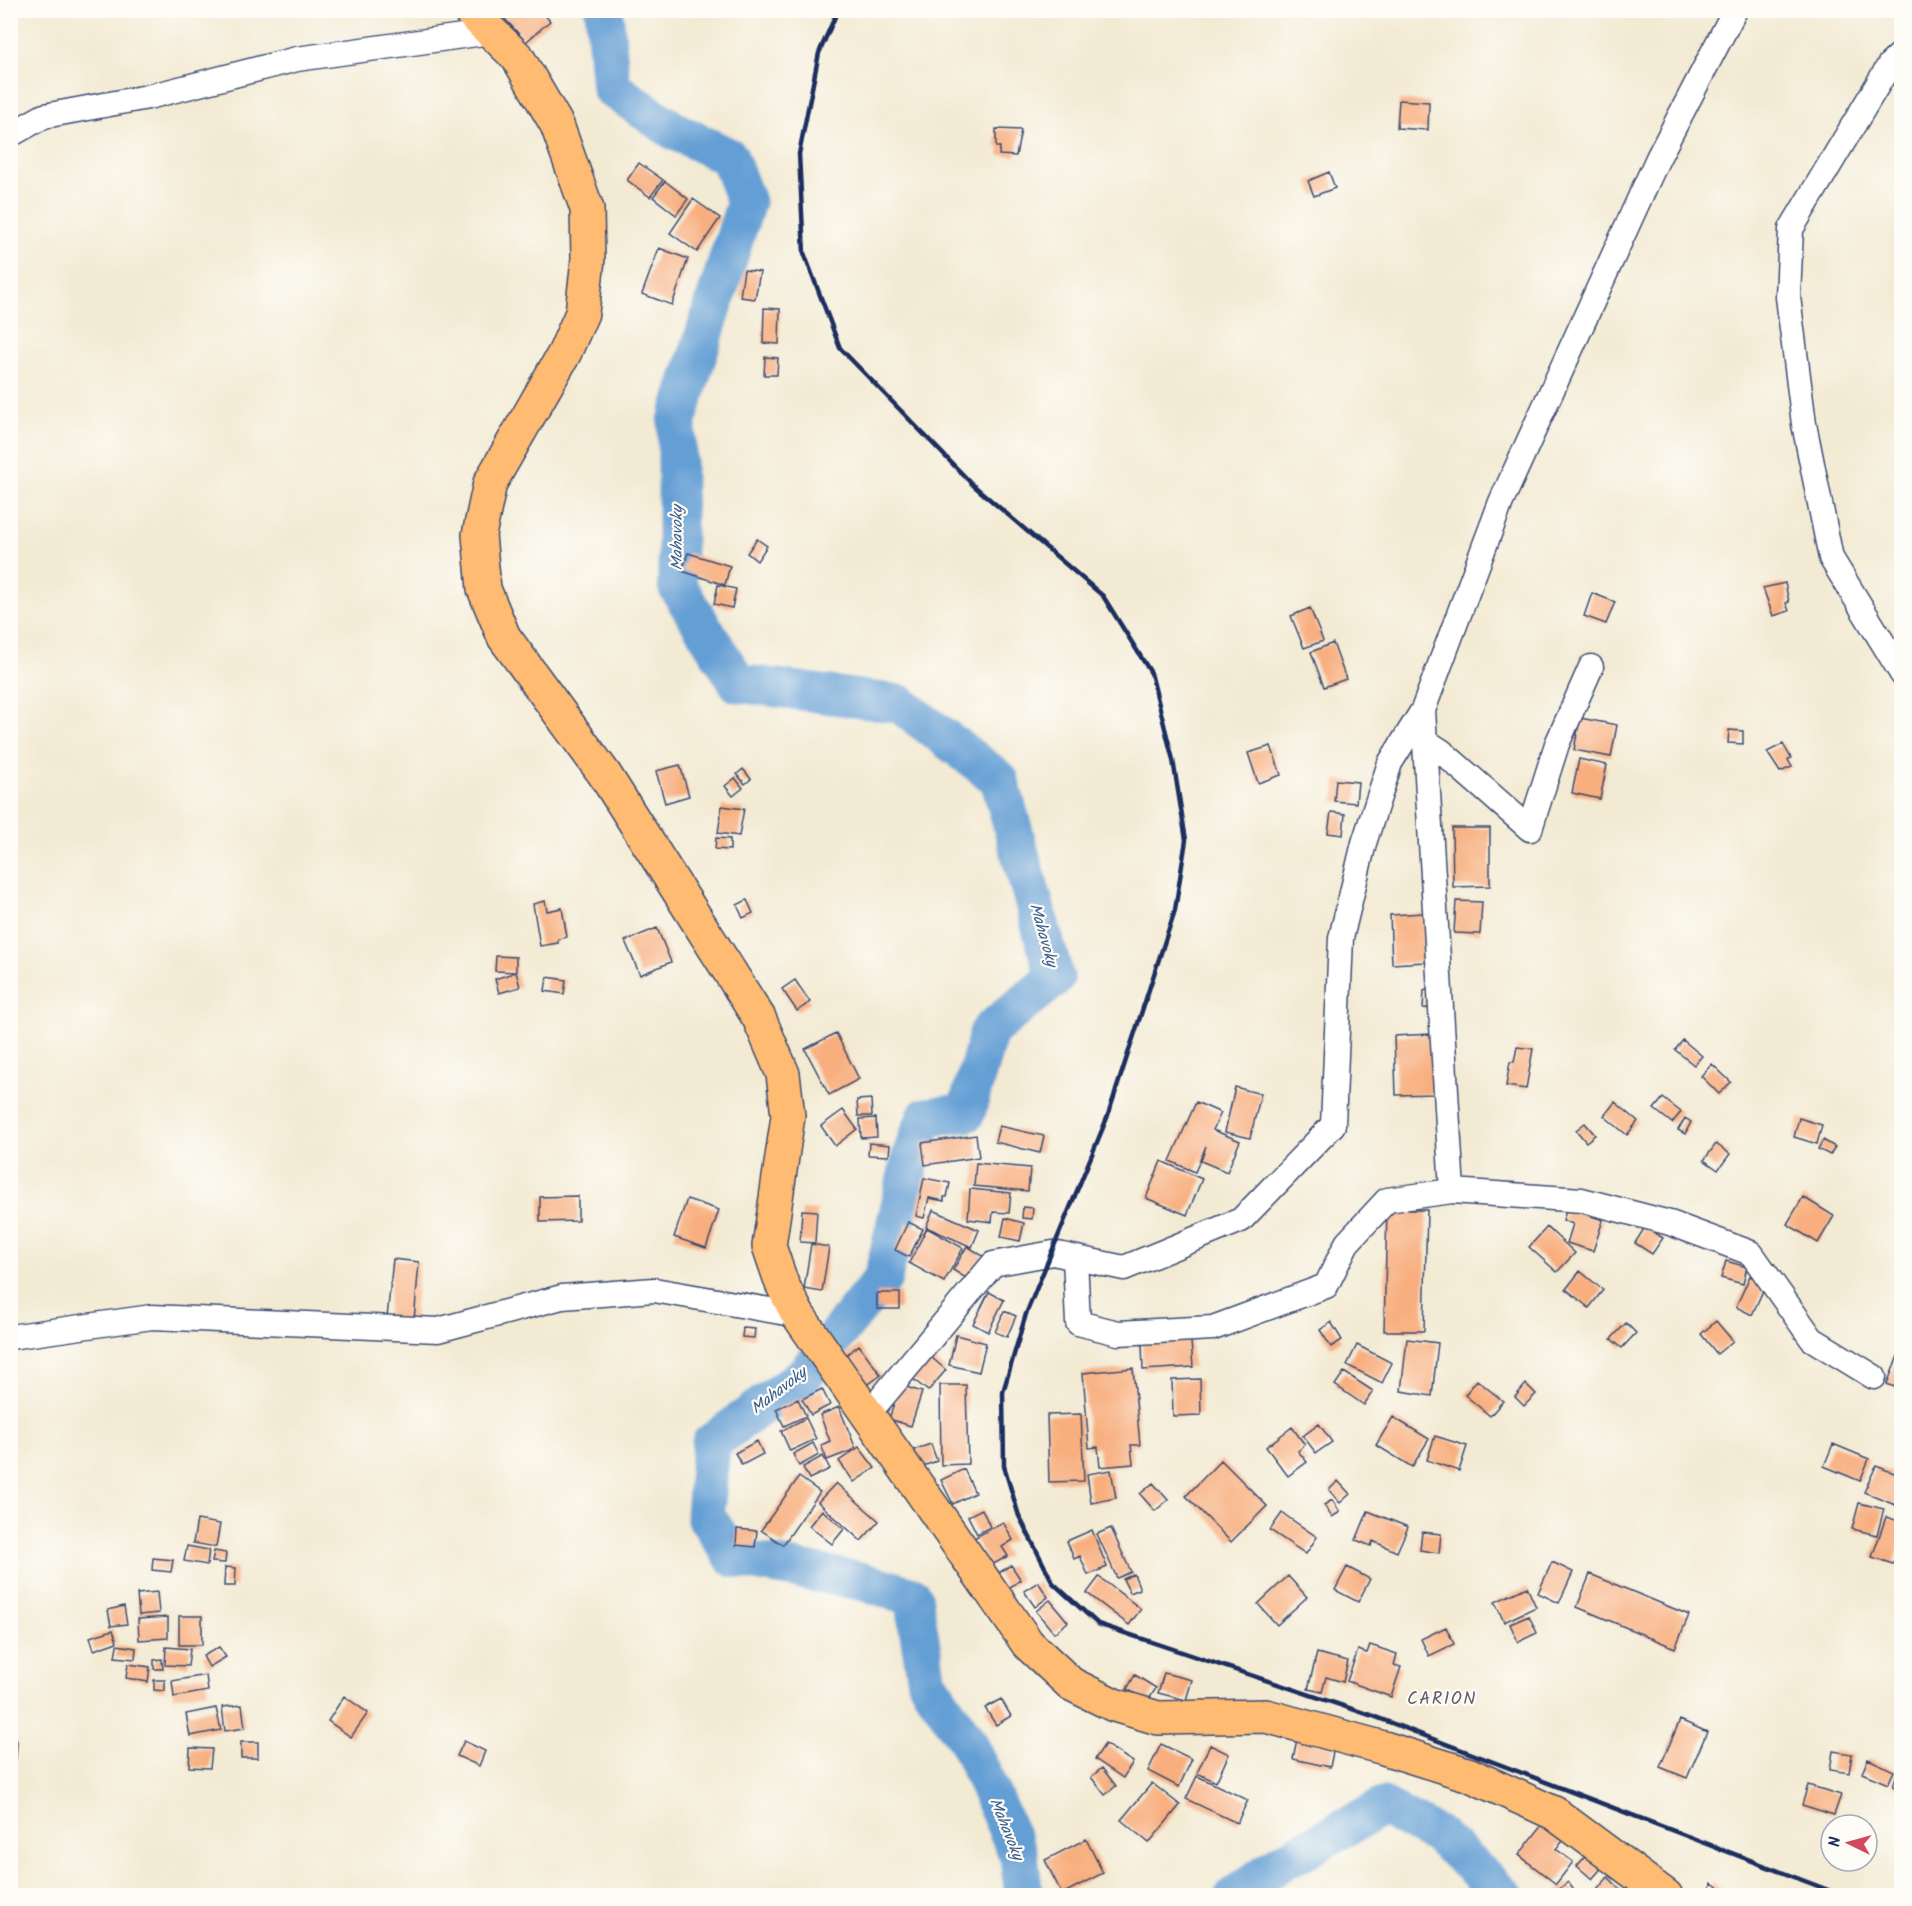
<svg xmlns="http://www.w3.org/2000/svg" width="1912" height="1906" viewBox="0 0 1912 1906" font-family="Kalam,sans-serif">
  <rect width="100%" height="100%" fill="#fdfcf7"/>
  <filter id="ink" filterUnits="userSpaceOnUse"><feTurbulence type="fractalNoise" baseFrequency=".0167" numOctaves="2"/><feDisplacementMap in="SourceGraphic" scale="12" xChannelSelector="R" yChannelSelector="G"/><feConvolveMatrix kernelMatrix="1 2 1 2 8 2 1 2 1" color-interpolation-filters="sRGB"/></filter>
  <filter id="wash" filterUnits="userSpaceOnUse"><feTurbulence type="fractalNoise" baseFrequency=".008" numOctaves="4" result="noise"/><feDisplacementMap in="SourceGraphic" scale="24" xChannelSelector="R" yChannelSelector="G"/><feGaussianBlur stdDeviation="1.35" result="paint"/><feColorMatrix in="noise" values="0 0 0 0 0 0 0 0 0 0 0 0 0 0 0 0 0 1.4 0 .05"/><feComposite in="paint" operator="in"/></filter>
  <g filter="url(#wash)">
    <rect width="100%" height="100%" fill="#f3ead3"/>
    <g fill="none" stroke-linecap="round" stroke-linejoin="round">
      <path stroke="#649ed4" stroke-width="39" d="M604 10 611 88 673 130 729 157 746 202 677 421V586L738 683 900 704 999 779 1055 978 989 1031 966 1113 926 1117 912 1153 883 1278 805 1374 711 1443 705 1515 734 1558 860 1581 913 1596 927 1682 969 1744 1019 1856 1024 1896
        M1234 1896 1280 1863 1383 1807 1439 1836 1505 1896"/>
    </g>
    <g id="blocks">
      <path fill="#f8ae7e" d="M497 10H540L550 21 526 42Z
        M1399 100 1429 102 1428 130 1397 128Z
        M996 129 1021 130 1016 156 999 155 1000 147H996Z
        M639 163 663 180 650 197 627 180Z
        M1329 172 1335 188 1314 196 1308 181Z
        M665 181 688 199 676 215 653 197Z
        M693 199 720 218 697 252 670 233Z
        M659 248 688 259 672 305 642 294Z
        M744 270 760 272 755 299 740 297Z
        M764 308 780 309 779 344 763 343Z
        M765 357 778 358 777 375H764Z
        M757 539 767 546 757 561 747 553Z
        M688 553 730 566 725 585 682 571Z
        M1785 583 1789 602 1786 603 1789 611 1773 616 1763 588Z
        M718 585 736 589 732 608 714 604Z
        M1592 593 1615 602 1606 624 1584 616Z
        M1310 608 1323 641 1304 648 1291 616Z
        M1333 643 1346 679 1324 687 1311 652Z
        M1580 718 1617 725 1611 757 1574 750Z
        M1729 730 1743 731V744L1728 743Z
        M1783 744 1791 758 1788 760 1792 767 1780 772 1767 752Z
        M1271 746 1281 775 1258 783 1248 753Z
        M1579 759 1607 765 1600 799 1572 793Z
        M680 765 689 796 665 803 656 771Z
        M743 769 751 779 745 784 737 774Z
        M735 778 743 788 733 796 725 786Z
        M1336 780 1358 782 1356 803 1334 801Z
        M722 806 744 809 739 836 718 833Z
        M1331 812 1345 814 1343 835 1328 833Z
        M1452 828H1490V886L1453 887Z
        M716 838 730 839V850L715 849Z
        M747 900 753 913 743 918 737 905Z
        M545 901 547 911 562 908 567 937 558 939V943L540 946 533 904Z
        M1456 901 1482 902 1480 934 1454 933Z
        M1424 913 1426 962 1392 964 1390 915Z
        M657 928 671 962 640 975 625 941Z
        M496 956 516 957V972L495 971Z
        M516 972 520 987 499 993 495 979Z
        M547 977 566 980 564 994 545 991Z
        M795 980 810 1002 797 1011 782 989Z
        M1424 990 1438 991 1436 1009 1423 1008Z
        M836 1033 859 1079 829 1095 805 1049Z
        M1431 1034 1434 1094 1396 1095 1394 1036Z
        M1683 1040 1702 1056 1694 1065 1675 1050Z
        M1517 1047 1533 1049 1526 1089 1506 1086 1510 1062H1514Z
        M1712 1064 1731 1082 1719 1094 1701 1076Z
        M1235 1087 1261 1094 1250 1138 1225 1132Z
        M1663 1098 1681 1112 1672 1123 1654 1109Z
        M871 1099 872 1116H858L857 1100Z
        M1196 1102 1221 1113 1213 1130 1240 1141 1227 1172 1201 1161 1206 1146 1195 1172 1170 1161Z
        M1615 1102 1638 1121 1627 1135 1604 1116Z
        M843 1110 857 1129 835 1146 821 1126Z
        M876 1118 877 1137 861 1138 860 1119Z
        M1685 1118 1691 1122 1685 1134 1678 1130Z
        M1799 1118 1822 1125 1817 1144 1794 1137Z
        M1585 1123 1595 1135 1586 1142 1576 1130Z
        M999 1126 1044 1136 1040 1153 995 1142Z
        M976 1135 979 1157 925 1165 922 1143Z
        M1823 1140 1835 1147 1830 1155 1818 1149Z
        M869 1143 890 1145 889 1156 868 1155Z
        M1716 1144 1730 1154 1718 1170 1704 1160Z
        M1161 1161 1202 1179 1187 1215 1146 1198Z
        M976 1163 1030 1168 1028 1191 974 1186Z
        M924 1178 950 1183 947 1197H944V1201L929 1198 924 1218 916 1216Z
        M970 1189 1011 1193 1009 1213 993 1212 992 1222 968 1219Z
        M578 1196V1221L540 1222V1197Z
        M1803 1197 1834 1216 1818 1243 1787 1224Z
        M687 1199 719 1210 706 1248 674 1237Z
        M1023 1207 1033 1208 1032 1219 1022 1218Z
        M1567 1208 1603 1220 1593 1251 1567 1243 1573 1224 1563 1220Z
        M802 1210 817 1211 815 1243 800 1242Z
        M933 1210 979 1230 972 1247 926 1227Z
        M1387 1210H1427L1424 1331H1384Z
        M1005 1218 1024 1223 1020 1241 1001 1237Z
        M908 1222 923 1229 909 1257 895 1250Z
        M1547 1227 1575 1253 1557 1272 1529 1247Z
        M1645 1227 1663 1238 1652 1254 1635 1243Z
        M927 1228 963 1248 944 1282 909 1263Z
        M811 1244 829 1247 822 1292 804 1289Z
        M967 1246 983 1256 969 1280 953 1270Z
        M393 1259 419 1262 414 1321 387 1318Z
        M1726 1261 1747 1267 1743 1284 1721 1278Z
        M1580 1271 1603 1290 1589 1308 1566 1289Z
        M1750 1276 1766 1284 1752 1315 1736 1307Z
        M989 1292 1004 1300 988 1332 973 1324Z
        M877 1293H900V1309H877Z
        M1004 1311 1016 1316 1007 1337 995 1332Z
        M1716 1321 1733 1341 1717 1354 1701 1334Z
        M1331 1322 1342 1340 1331 1347 1320 1330Z
        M1626 1323 1636 1333 1622 1348 1611 1339Z
        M743 1328 755 1329 754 1338 742 1337Z
        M956 1335 986 1343 979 1372 949 1365Z
        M1407 1339 1438 1343 1432 1396 1401 1391Z
        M1191 1341 1193 1367 1143 1370 1142 1344Z
        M859 1345 881 1375 863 1388 841 1359Z
        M1357 1345 1392 1363 1382 1383 1347 1365Z
        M1898 1356 1902 1357V1390L1887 1384Z
        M931 1357 946 1370 928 1391 913 1379Z
        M1133 1368 1140 1445H1131L1133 1464 1100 1467 1098 1447 1089 1448 1083 1373Z
        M1344 1372 1373 1391 1364 1405 1335 1385Z
        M1200 1379 1201 1415 1173 1416 1172 1380Z
        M1477 1380 1503 1401 1490 1416 1465 1395Z
        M1526 1384 1536 1394 1524 1406 1515 1397Z
        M900 1385 922 1392 911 1426 889 1419Z
        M940 1385H966L968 1464 941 1465Z
        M822 1389 830 1405 811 1415 802 1399Z
        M798 1399 806 1416 784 1426 776 1409Z
        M839 1407 856 1449 827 1460 821 1445 830 1441 820 1415Z
        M1081 1414 1084 1481 1049 1482 1047 1415Z
        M1393 1417 1429 1439 1412 1467 1376 1445Z
        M806 1418 816 1439 790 1451 781 1431Z
        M1319 1424 1332 1442 1316 1453 1303 1436Z
        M1292 1427 1305 1445 1298 1451 1307 1462 1288 1476 1266 1447Z
        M1435 1436 1467 1446 1459 1471 1427 1460Z
        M757 1441 763 1454 742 1465 735 1453Z
        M813 1443 819 1455 799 1466 793 1454Z
        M931 1444 937 1461 920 1467 913 1450Z
        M1833 1444 1869 1459 1860 1481 1824 1466Z
        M859 1447 875 1468 854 1482 839 1461Z
        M823 1456 830 1469 809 1479 803 1467Z
        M1221 1460 1267 1506 1231 1542 1186 1496Z
        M1876 1466 1902 1476V1491L1895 1505 1864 1492Z
        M964 1469 975 1493 953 1504 941 1480Z
        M1111 1470 1116 1498 1091 1503 1087 1474Z
        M799 1477 820 1492 783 1545 761 1530Z
        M1338 1481 1350 1494 1340 1503 1329 1490Z
        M836 1483 879 1521 861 1541 818 1502Z
        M1153 1483 1168 1500 1155 1511 1140 1494Z
        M1332 1500 1340 1512 1332 1517 1324 1505Z
        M1859 1503 1884 1509 1877 1535 1852 1529Z
        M982 1509 990 1527 977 1534 968 1516Z
        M822 1510 844 1529 832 1544 809 1526Z
        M1368 1511 1408 1527 1397 1552 1373 1541 1371 1546 1356 1540Z
        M1282 1513 1317 1537 1306 1554 1270 1530Z
        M1886 1517 1902 1522V1538L1893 1564 1872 1557Z
        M197 1520 220 1524 216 1547 193 1543Z
        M1003 1522 1013 1540 1002 1547 1008 1556 990 1566 974 1538Z
        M1111 1528 1131 1572 1117 1578 1097 1534Z
        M737 1529 757 1531 755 1547 736 1545Z
        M1092 1530 1107 1567 1088 1575 1080 1556 1074 1559 1067 1541Z
        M1422 1532 1441 1534 1439 1553 1420 1550Z
        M187 1546 209 1550 207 1565 184 1561Z
        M214 1551 226 1553 225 1563 212 1562Z
        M153 1558 173 1560 171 1572 152 1570Z
        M1552 1562 1573 1572 1559 1603 1538 1593Z
        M1011 1565 1021 1580 1007 1589 997 1574Z
        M225 1567 236 1568 235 1586H224Z
        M1347 1567 1370 1579 1358 1602 1335 1590Z
        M1134 1574 1140 1589 1130 1593 1123 1579Z
        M1590 1574 1689 1615 1675 1648 1577 1607Z
        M1288 1576 1307 1597 1277 1625 1258 1604Z
        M1099 1577 1141 1609 1129 1625 1087 1593Z
        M1038 1582 1048 1597 1035 1607 1024 1591Z
        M1527 1587 1536 1607 1504 1622 1495 1602Z
        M157 1592 159 1613 139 1615 137 1594Z
        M1050 1600 1068 1622 1054 1633 1036 1611Z
        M124 1606 127 1624 111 1626 108 1610Z
        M179 1616H202V1645H179Z
        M1529 1616 1537 1633 1518 1642 1510 1624Z
        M168 1617V1638L139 1640 138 1619Z
        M1446 1627 1454 1644 1429 1656 1421 1639Z
        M113 1630 117 1642 94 1650 90 1637Z
        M117 1645 136 1648 135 1659 115 1657Z
        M1370 1645 1397 1654 1394 1665 1401 1667 1391 1697 1347 1681 1358 1650 1367 1653Z
        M166 1647 190 1649 188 1666 165 1665Z
        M219 1647 226 1657 209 1667 203 1656Z
        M1317 1653 1348 1661 1343 1682 1326 1677 1322 1692 1308 1689Z
        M162 1659 163 1669H154V1660Z
        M128 1664 150 1667 148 1682 126 1678Z
        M1164 1673 1192 1680 1186 1700 1158 1693Z
        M206 1675 208 1691 174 1697 172 1681Z
        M1135 1675 1156 1688 1148 1701 1127 1689Z
        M154 1680H165V1691L154 1690Z
        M344 1696 368 1713 351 1737 328 1721Z
        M1001 1699 1011 1716 996 1725 985 1708Z
        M242 1705 245 1728 225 1731 222 1707Z
        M216 1708 221 1730 190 1736 186 1714Z
        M1680 1720 1707 1732 1687 1778 1660 1767Z
        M10 1726H15V1738H10Z
        M1297 1739 1334 1747 1330 1767 1293 1759Z
        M10 1740 17 1741 16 1759H10Z
        M464 1741 485 1751 479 1766 457 1756Z
        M241 1742H258V1758H241Z
        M1105 1744 1133 1762 1123 1778 1095 1759Z
        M1161 1744 1192 1759 1179 1787 1148 1771Z
        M1210 1745 1229 1754 1216 1782 1197 1773Z
        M190 1748 212 1749 210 1768 189 1767Z
        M1833 1751 1852 1754 1849 1773 1830 1770Z
        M1868 1759 1894 1771 1888 1784 1862 1773Z
        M1899 1767 1902 1768V1789L1893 1786Z
        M1102 1768 1116 1786 1105 1795 1091 1777Z
        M1197 1776 1248 1800 1237 1823 1186 1799Z
        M1152 1783 1180 1805 1149 1843 1121 1820Z
        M1808 1785 1841 1795 1834 1815 1802 1805Z
        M1542 1825 1563 1841 1556 1849 1573 1862 1556 1884 1519 1855Z
        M1086 1839 1103 1873 1062 1894 1045 1860Z
        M1590 1851 1605 1864 1592 1879 1577 1866Z
        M1608 1877 1627 1896H1592Z
        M1568 1882 1578 1896H1563L1558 1890Z
        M1712 1883 1730 1896H1704Z"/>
    </g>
  </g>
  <g filter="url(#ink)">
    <use href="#blocks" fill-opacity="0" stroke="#3b4b70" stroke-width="1.5"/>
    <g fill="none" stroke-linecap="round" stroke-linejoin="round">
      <defs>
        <path id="street" d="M1902 53 1890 64 1791 229 1788 297 1804 424 1831 558 1902 674
          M10 135 44 116 148 97 297 59 491 32
          M1424 740 1441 751 1530 829 1557 744 1591 667
          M1452 1191 1582 1200 1670 1223 1751 1253 1812 1339 1874 1377
          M1075 1258 1078 1323 1118 1333 1213 1328 1326 1286 1347 1243 1387 1200 1452 1191 1423 710
          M10 1337 152 1317 438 1330 562 1297 654 1290 798 1315
          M869 1413 993 1264 1053 1253 1124 1268 1241 1220 1333 1125 1341 938 1364 843 1390 763 1423 710 1501 502 1658 158 1735 10"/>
        <path id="primary" d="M469 10 518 58 557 125 587 209 588 259 582 313 564 354 490 483 479 535 484 589 504 637 605 775 759 1018 783 1074 788 1116 769 1246 782 1284 798 1315 1028 1644 1071 1684 1114 1705 1158 1718 1266 1716 1384 1748 1470 1775 1554 1813 1666 1896"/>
      </defs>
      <use href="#street" stroke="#3b4b70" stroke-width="27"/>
      <use href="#primary" stroke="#3b4b70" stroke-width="36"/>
      <use href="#street" stroke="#fff" stroke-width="24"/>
      <use href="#primary" stroke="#febb71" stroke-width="33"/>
      <path stroke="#1b2f5e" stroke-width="4.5" d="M838 10 819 53 799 154 804 253 840 348 973 485 1103 596 1151 673 1173 760 1186 840 1175 910 1107 1118 1026 1314 1003 1392 1004 1466 1019 1516 1053 1583 1098 1624 1373 1716 1844 1896"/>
    </g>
  </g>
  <g text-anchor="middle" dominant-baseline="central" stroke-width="4.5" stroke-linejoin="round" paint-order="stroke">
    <g font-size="16" font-style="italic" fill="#385b8d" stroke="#fdfcf7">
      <text transform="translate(677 538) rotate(-90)">Mahavoky</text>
      <text transform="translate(1043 935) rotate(74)">Mahavoky</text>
      <text transform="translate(779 1391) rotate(-38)">Mahavoky</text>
      <text transform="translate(1006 1829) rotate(68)">Mahavoky</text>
    </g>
    <g font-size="18" letter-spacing="1.5" fill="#685b69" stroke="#fdfcf7">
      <text x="1442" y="1699">CARION</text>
    </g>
  </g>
  <rect width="1912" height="1906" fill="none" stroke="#fdfcf7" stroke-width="36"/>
  <g transform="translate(1849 1843) rotate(275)"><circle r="28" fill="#fdfcf7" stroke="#a3aaba" stroke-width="1.5"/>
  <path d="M0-4.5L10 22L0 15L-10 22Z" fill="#d1495b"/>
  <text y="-9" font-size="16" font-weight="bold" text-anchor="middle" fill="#1b2f5e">N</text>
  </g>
</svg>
